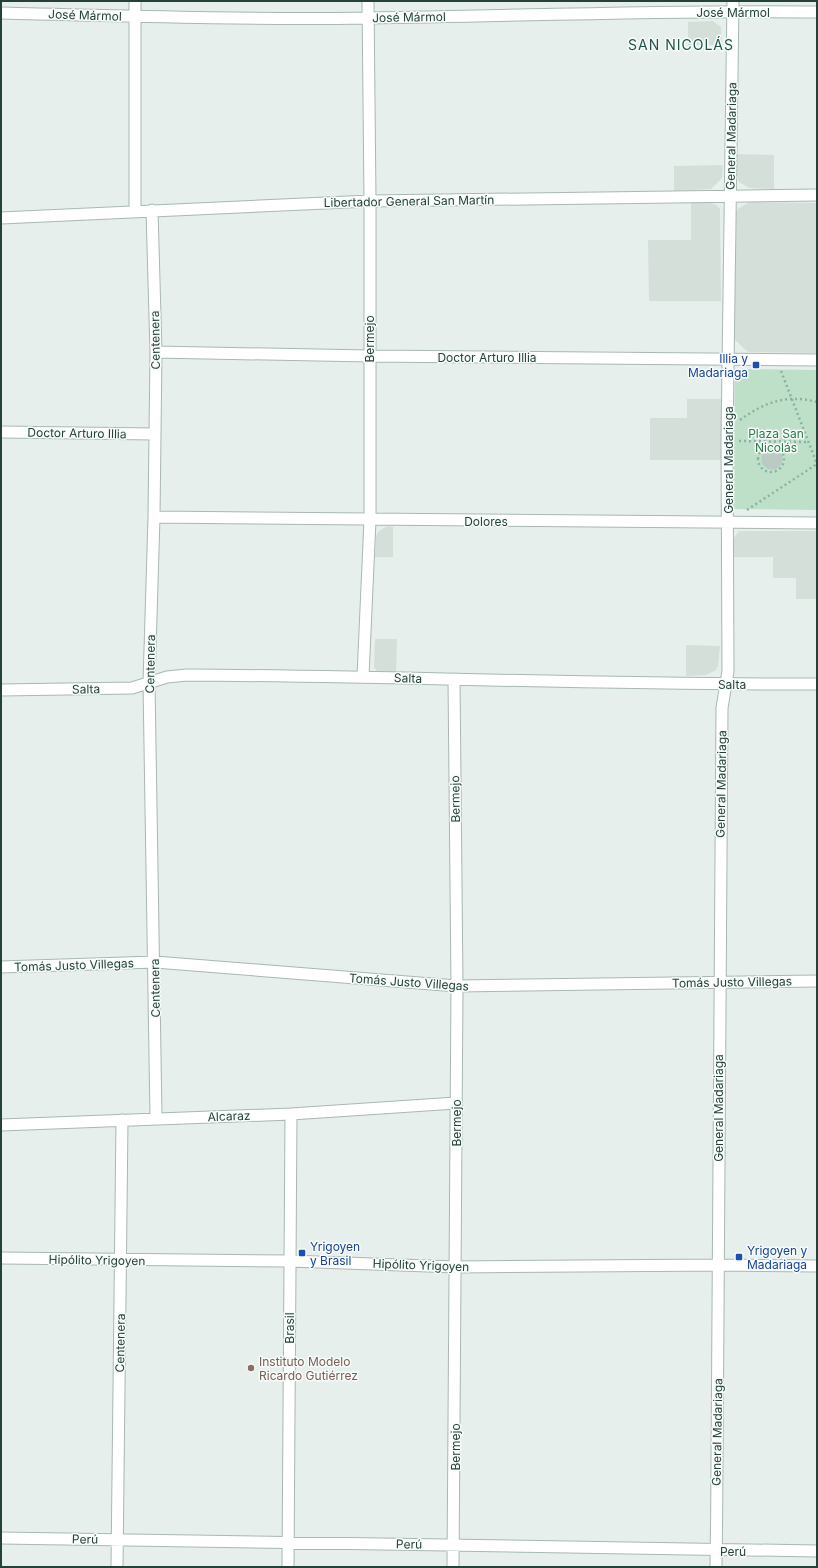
<svg xmlns="http://www.w3.org/2000/svg" width="818" height="1568" viewBox="0 0 818 1568" font-family="Inter,sans-serif">
  <rect width="100%" height="100%" fill="#e6efeb"/>
  <path fill="#d4dfda" d="M713 21 721 27 722 45H688V22Z
    M737 154 774 155V189L749 188 739 182 737 176Z
    M723 165 722 178 711 189 674 191V166Z
    M750 202 817 203V353L748 352 735 340V213L739 208Z
    M691 203H711L716 205 720 209 721 301H649L648 240H691Z
    M687 399H721V460H650V418H687Z
    M387 526 393 527V557H375L376 537 378 532Z
    M739 531H817V599H796V578H773V557H733V539Z
    M375 639H397L396 672 377 671 374 667Z
    M686 645 720 646 718 666 716 670 706 675 686 676Z"/>
  <path fill="#bfe0c8" d="M735 369 817 370V510L733 509Z"/>
  <path fill="#bbcac4" stroke="#b8c9c2" d="M762 459a10 10 0 1 1 20 0a10 10 0 1 1-20 0Z"/>
  <g fill="none" stroke-linecap="round" stroke-linejoin="round">
    <defs>
      <path id="street" d="M1 13C124 16 247 20 370 18 519 16 668 10 817 12
        M135 210V1
        M152 210 156 352 154 517 149 683 156 1118
        M1 218 370 201 817 195
        M156 352 369 356 817 360
        M1 432 154 434
        M154 517 817 523
        M363 676 370 520V201L368 1
        M1 690 132 688 167 677 187 675C397 676 607 685 817 684
        M1 967 155 962 457 986 817 981
        M1 1125 291 1114 456 1103
        M1 1258 289 1261 456 1267 719 1265 817 1266
        M1 1538 817 1551
        M117 1567 122 1120
        M288 1567 291 1114
        M453 1567 457 986 454 679
        M716 1567C720 1281 718 995 722 708L728 671 727 440 733 1"/>
    </defs>
    <use href="#street" stroke="#a8b8b2" stroke-width="13"/>
    <path stroke="#86b3a5" stroke-width="2.5" stroke-dasharray="2 3" stroke-linecap="butt" d="M781 371 817 464
      M740 420C765 402 787 394 817 402
      M739 441 808 442
      M758 459a13 13 0 1 1 26 0a13 13 0 1 1-26 0Z
      M747 510 817 464"/>
    <use href="#street" stroke="#fff" stroke-width="11"/>
  </g>
  <g fill="#1a4fb4" stroke="#f7fbf9" stroke-width="1.5">
    <rect x="752" y="361" width="8" height="8" rx="2"/>
    <rect x="298" y="1249" width="8" height="8" rx="2"/>
    <rect x="735" y="1253" width="8" height="8" rx="2"/>
  </g>
  <circle fill="#8d6e63" stroke="#f7fbf9" stroke-width="1.5" cx="251" cy="1368" r="4"/>
  <g text-anchor="middle" dominant-baseline="central" stroke-width="3" stroke-linejoin="round" paint-order="stroke">
    <g font-size="12" fill="#24423a" stroke="#f7fbf9">
      <text x="733" y="12">José Mármol</text>
      <text transform="translate(85 15) rotate(2)">José Mármol</text>
      <text transform="translate(409 17) rotate(-1)">José Mármol</text>
      <text transform="translate(731 136) rotate(-89)">General Madariaga</text>
      <text transform="translate(409 201) rotate(-1)">Libertador General San Martín</text>
      <text transform="translate(369 339) rotate(-90)">Bermejo</text>
      <text transform="translate(155 340) rotate(-91)">Centenera</text>
      <text x="487" y="357">Doctor Arturo Illia</text>
      <text transform="translate(77 433) rotate(1)">Doctor Arturo Illia</text>
      <text transform="translate(728 460) rotate(-90)">General Madariaga</text>
      <text x="486" y="521">Dolores</text>
      <text transform="translate(150 664) rotate(-89)">Centenera</text>
      <text transform="translate(408 678) rotate(2)">Salta</text>
      <text x="732" y="684">Salta</text>
      <text transform="translate(86 689) rotate(-1)">Salta</text>
      <text transform="translate(721 784) rotate(-89)">General Madariaga</text>
      <text transform="translate(455 799) rotate(-91)">Bermejo</text>
      <text transform="translate(74 965) rotate(-2)">Tomás Justo Villegas</text>
      <text transform="translate(409 982) rotate(4)">Tomás Justo Villegas</text>
      <text transform="translate(732 982) rotate(-1)">Tomás Justo Villegas</text>
      <text transform="translate(155 988) rotate(-91)">Centenera</text>
      <text transform="translate(718 1108) rotate(-90)">General Madariaga</text>
      <text transform="translate(229 1116) rotate(-2)">Alcaraz</text>
      <text transform="translate(456 1123) rotate(-90)">Bermejo</text>
      <text transform="translate(97 1260) rotate(1)">Hipólito Yrigoyen</text>
      <text transform="translate(421 1265) rotate(2)">Hipólito Yrigoyen</text>
      <text transform="translate(289 1328) rotate(-90)">Brasil</text>
      <text transform="translate(120 1343) rotate(-89)">Centenera</text>
      <text transform="translate(717 1432) rotate(-89)">General Madariaga</text>
      <text transform="translate(455 1447) rotate(-90)">Bermejo</text>
      <text transform="translate(85 1539) rotate(1)">Perú</text>
      <text transform="translate(409 1544) rotate(1)">Perú</text>
      <text x="733" y="1551">Perú</text>
    </g>
    <g font-size="12" fill="#164399" stroke="#f7fbf9" text-anchor="start">
      <text x="748" y="358" text-anchor="end">Illia y<tspan x="748" dy="14">Madariaga</tspan></text>
      <text x="310" y="1246">Yrigoyen<tspan x="310" dy="14">y Brasil</tspan></text>
      <text x="747" y="1250">Yrigoyen y<tspan x="747" dy="14">Madariaga</tspan></text>
    </g>
    <g font-size="12" fill="#2d7a4b" stroke="#f7fbf9">
      <text x="776" y="433">Plaza San<tspan x="776" dy="14">Nicolás</tspan></text>
    </g>
    <g font-size="12" fill="#785e54" stroke="#f7fbf9" text-anchor="start">
      <text x="259" y="1361">Instituto Modelo<tspan x="259" dy="14">Ricardo Gutiérrez</tspan></text>
    </g>
    <g font-size="14" letter-spacing="1" fill="#1f5548" stroke="#f7fbf9">
      <text x="681" y="44">SAN NICOLÁS</text>
    </g>
  </g>
  <rect width="818" height="1568" fill="none" stroke="#24423a" stroke-width="4"/>
</svg>
